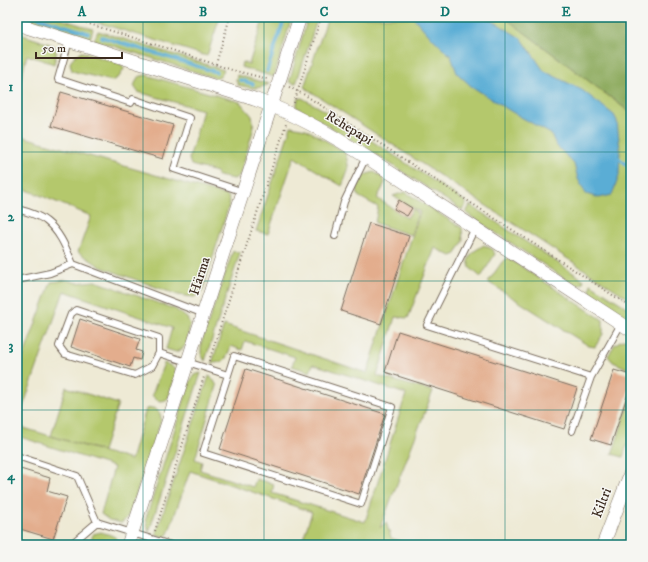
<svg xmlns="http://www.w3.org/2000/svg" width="648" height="562" viewBox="0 0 648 562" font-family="'IM FELL DW Pica',serif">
  <rect width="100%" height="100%" fill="#f6f6f2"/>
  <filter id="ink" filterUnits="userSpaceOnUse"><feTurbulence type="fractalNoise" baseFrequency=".025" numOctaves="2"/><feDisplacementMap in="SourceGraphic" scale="8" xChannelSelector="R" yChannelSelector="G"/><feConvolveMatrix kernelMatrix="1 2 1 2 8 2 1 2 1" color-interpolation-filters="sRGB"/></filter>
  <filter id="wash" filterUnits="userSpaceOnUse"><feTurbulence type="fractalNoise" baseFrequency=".012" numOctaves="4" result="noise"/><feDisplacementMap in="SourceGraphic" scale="16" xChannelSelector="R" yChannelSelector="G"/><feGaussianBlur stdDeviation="0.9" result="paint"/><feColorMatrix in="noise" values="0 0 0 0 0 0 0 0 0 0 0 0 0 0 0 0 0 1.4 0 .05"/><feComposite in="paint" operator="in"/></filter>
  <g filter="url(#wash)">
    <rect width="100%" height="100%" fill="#eeead5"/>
    <path fill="#b4c86c" stroke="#787945" d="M19 17H55L93 29 90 39Z
      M80 17H220L207 56Z
      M264 17H292L274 77 241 67 242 62 249 64Z
      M308 17H318L297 81 296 83H293L289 82Z
      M328 17H504L631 113V300L304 87Z
      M98 31 224 70 220 76 215 78 94 40Z
      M17 33 53 45C58 52 56 56 54 64L27 55 17 95Z
      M82 52 121 64 124 69 119 77 112 81 72 71 70 63 75 55Z
      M146 75 240 102 252 116 254 127 240 175 234 179 218 176 216 172 191 165 189 159 203 110 138 92 134 86 138 77Z
      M237 75 269 84C257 90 251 88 238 85L236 80Z
      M302 98 324 110 466 202V205L462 210 369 150 296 107 298 99Z
      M291 126 306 129 345 152C350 169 349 169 342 186L294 157 268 234 256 231Z
      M17 135 228 196 230 202 202 292 194 297 178 295 101 267 78 252 91 216 17 186Z
      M374 172 382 177 385 182 382 189 377 198 407 218 413 209 418 213 411 235 375 223 378 207 358 196 357 188 364 175Z
      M405 192 462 228 463 241 456 254 451 256 435 248 408 318 395 317 377 376 433 391 380 528 386 522 391 538 409 545H301L312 512 190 471 168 534 164 537 156 534 209 376 213 379 217 386 195 459 202 462 200 470 253 487 256 479 274 484 272 493 365 522 406 394 313 364 310 372 292 366 295 357 245 341 242 350 231 346C226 358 227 363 212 363L224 325 367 373 420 212 393 196Z
      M470 205 584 280 582 284 576 286 466 213Z
      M484 245 492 249 495 254 481 277 470 268 468 260 473 252Z
      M233 251 240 253 205 361 201 354V344Z
      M508 258 603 320V334L595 347 589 346 488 282 502 262Z
      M67 280 77 283 95 281 175 309 187 318 190 324 187 343 182 349 176 352 166 349 172 328 64 291 17 424V374L51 282Z
      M591 284 631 310V322L591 295 590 289Z
      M624 339 631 341V370L613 362 608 356 615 344Z
      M164 363C170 365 175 367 176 374L168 399C161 402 157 402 152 395Z
      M201 373 149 532 147 525 146 518 190 382 194 375Z
      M66 387 118 404 103 451 51 436Z
      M631 398V433L623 457 612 454Z
      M153 408C159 411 161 413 161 421L130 513 126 519 121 523 109 520 101 514 114 467 17 436V426L131 460 146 409Z
      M101 532C110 535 117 535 120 545H90L93 534Z"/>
    <path fill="#8fac60" stroke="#656b3f" d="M504 17H631V113L626 109Z"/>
    <path fill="#5aadd5" stroke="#4a6c7a" d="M413 17H484L498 24 522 39 544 71 582 90 614 115 617 121 620 150 619 176 612 195 599 198 586 194 578 179 574 164 556 145 551 134 512 112 471 86 457 73 451 56 428 34Z"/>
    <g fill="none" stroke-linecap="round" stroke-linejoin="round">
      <path stroke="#5aadd5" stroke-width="3.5" d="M37 17 88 33
        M102 37 216 72
        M267 71 285 17
        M240 80 253 84
        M616 156 631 168"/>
    </g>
    <g id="blocks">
      <path fill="#e3ad8d" d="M61 92 173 125 163 159 51 126Z
        M399 200 412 208 407 216 394 209Z
        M369 223 409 236 381 324 341 311Z
        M80 319 140 339 136 350 142 352 140 360 133 358 130 367 71 347Z
        M398 331 577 388 564 429 385 372Z
        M246 369 385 414 359 494 220 449Z
        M614 370 631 375V384L611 445 591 439Z
        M17 468 50 478 47 491 67 497 53 539 17 528Z"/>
    </g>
  </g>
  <g filter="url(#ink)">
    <use href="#blocks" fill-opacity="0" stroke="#7a6d5e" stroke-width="1"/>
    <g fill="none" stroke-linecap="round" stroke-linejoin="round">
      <defs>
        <path id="service" d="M69 41 58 79 131 103 133 99 190 118 174 169 244 192
          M17 209C25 211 40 216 46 221 60 232 66 248 73 264L50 273 17 280
          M475 228 427 325 591 377 572 431
          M335 236 344 202 366 157
          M73 264 204 314
          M159 353 152 366 135 375 65 354 59 346 71 314 76 310 159 338V353L228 375 234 356 392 407 361 504 203 453 228 375
          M591 377 621 324
          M17 456 77 476 97 522 171 545
          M17 543 25 545
          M70 545 97 522"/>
        <path id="minor" d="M17 24 254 99C297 114 336 137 374 162L631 330
          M128 545 300 17
          M603 545 631 472"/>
      </defs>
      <use href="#service" stroke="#7a6d5e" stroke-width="8"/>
      <use href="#minor" stroke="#7a6d5e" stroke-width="14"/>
      <path stroke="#7a6d5e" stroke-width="2" stroke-dasharray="1 3" stroke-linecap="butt" d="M67 17 163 47 232 70 268 79
        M216 64 230 17
        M289 87 305 95 631 307
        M294 103 321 17
        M209 361 286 124
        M155 531 204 377
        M624 545 631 526"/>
      <use href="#service" stroke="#fff" stroke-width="6"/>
      <use href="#minor" stroke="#fff" stroke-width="13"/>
    </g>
  </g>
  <path fill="none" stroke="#0f766e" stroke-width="1" stroke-opacity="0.55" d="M143 17V545M264 17V545M384 17V545M505 17V545M17 152H631M17 281H631M17 410H631"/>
  <g text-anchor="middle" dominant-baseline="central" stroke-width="3" stroke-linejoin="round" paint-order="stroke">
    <g font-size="14" fill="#3b2a1e" stroke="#f6f6f2">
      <text transform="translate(349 128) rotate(31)">Rehepapi</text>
      <text transform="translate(200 276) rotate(-72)">Härma</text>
      <text transform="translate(602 503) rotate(-69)">Kiltri</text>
    </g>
  </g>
  <rect width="648" height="562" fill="none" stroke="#f6f6f2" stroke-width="44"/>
  <path d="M36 52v6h86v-6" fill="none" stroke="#3b2a1e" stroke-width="2"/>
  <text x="42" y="52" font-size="12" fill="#3b2a1e" stroke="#f6f6f2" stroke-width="3" paint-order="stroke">50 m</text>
  <rect x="22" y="22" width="604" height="518" fill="none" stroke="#0f766e" stroke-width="1.5"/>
  <g font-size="13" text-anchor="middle" font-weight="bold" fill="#0f766e">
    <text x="82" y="16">A</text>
    <text x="203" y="16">B</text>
    <text x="324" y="16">C</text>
    <text x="445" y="16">D</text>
    <text x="566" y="16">E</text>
    <text x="11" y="91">1</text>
    <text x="11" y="221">2</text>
    <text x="11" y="350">3</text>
    <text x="11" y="480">4</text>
  </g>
</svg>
